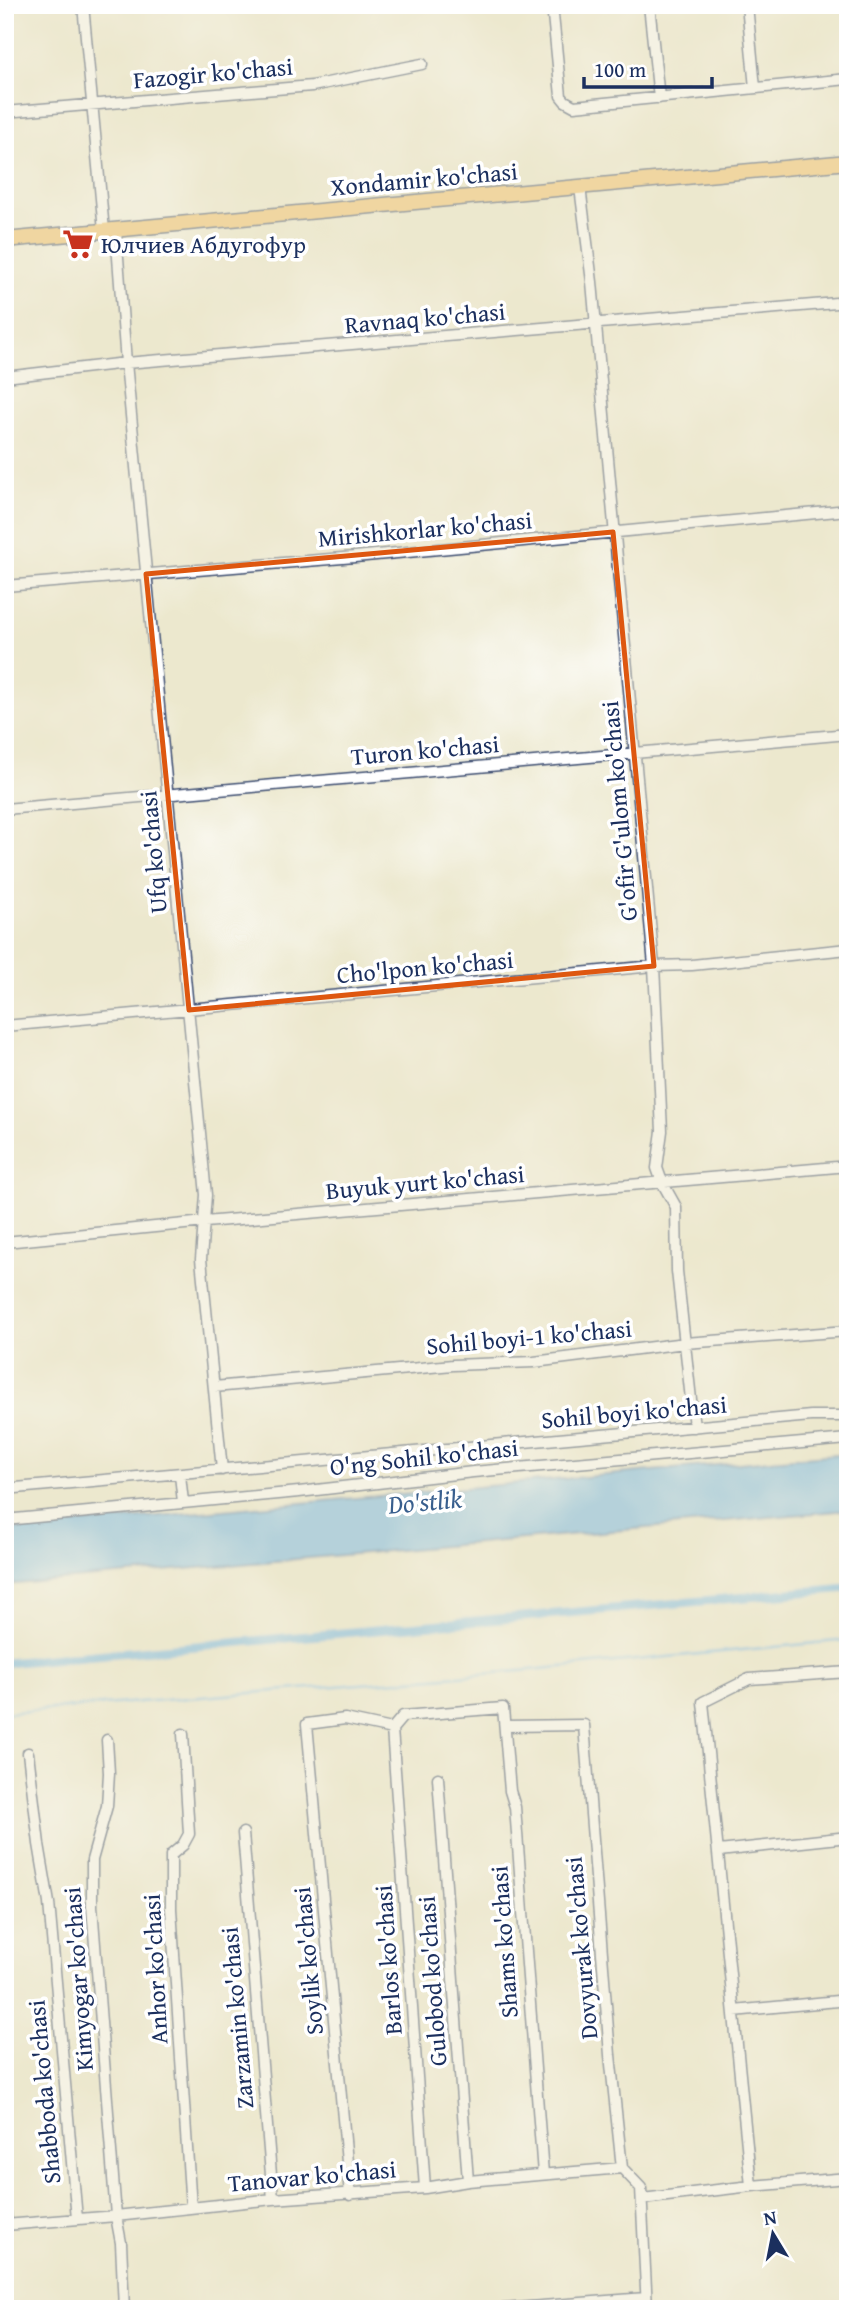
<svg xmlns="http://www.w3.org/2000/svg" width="853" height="2314" viewBox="0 0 853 2314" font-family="'Gentium Book Plus',serif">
  <rect width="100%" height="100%" fill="#fff"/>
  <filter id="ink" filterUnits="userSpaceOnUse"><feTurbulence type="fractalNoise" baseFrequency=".0143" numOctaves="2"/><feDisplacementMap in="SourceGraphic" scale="14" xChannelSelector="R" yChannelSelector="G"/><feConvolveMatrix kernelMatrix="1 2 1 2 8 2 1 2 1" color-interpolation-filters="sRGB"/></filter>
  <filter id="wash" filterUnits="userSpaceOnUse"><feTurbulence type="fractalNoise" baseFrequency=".00686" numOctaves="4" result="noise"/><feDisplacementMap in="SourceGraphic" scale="28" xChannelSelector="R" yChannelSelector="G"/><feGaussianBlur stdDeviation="1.57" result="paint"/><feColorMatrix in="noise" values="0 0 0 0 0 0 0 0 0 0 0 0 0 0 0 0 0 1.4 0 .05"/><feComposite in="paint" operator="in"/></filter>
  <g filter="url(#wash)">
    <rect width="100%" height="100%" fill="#ece8ce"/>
    <path fill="#72b7e8" stroke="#4673a3" stroke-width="2" d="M848 1453V1510L5 1585V1530Z"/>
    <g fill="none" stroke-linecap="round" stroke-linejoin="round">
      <path stroke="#72b7e8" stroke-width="2.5" d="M5 1713 519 1671 848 1640"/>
      <path stroke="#72b7e8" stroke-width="9" d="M5 1663 848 1588"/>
    </g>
  </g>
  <g filter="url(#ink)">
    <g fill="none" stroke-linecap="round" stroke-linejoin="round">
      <defs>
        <path id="minor" d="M83 5 104 231
          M552 5 561 96 565 101 574 106 848 79
          M649 5 659 98
          M747 5 755 88
          M5 112 312 86 422 64
          M580 187 592 282 654 966 662 1131 657 1168 662 1182 676 1207 677 1271 694 1427
          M116 231 126 363 206 1195 201 1259 222 1470
          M5 377 126 363 848 302
          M5 586 355 557 848 510
          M5 809 848 734
          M5 1026 654 966 692 965 848 949
          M5 1242 205 1222 848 1166
          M214 1387 453 1365 534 1362 685 1343 848 1331
          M180 1475 183 1502
          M5 1489 811 1416H848
          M5 1520 299 1492 473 1472 848 1439
          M506 1726 584 1725 610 2055 622 2168
          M392 1729 425 2188
          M183 1734 189 1834 183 1845 171 1855V1909L191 2208
          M107 1740 109 1773 107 1806 92 1860V1906L116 2216 121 2243 124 2309
          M28 1753 39 1844 49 1903 77 2219
          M438 1778 468 2181
          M243 1833 273 2199
          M719 1851 848 1837
          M734 2011 848 2000
          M622 2168 641 2188 647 2309
          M751 2186 703 1702 749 1679 848 1672
          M350 2195 307 1724 345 1719 392 1729 403 1716 503 1708 510 1791 515 1807 543 2174
          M642 2199 751 2186 848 2178
          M5 2205 7 2225
          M5 2225 116 2216 273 2199 425 2188 468 2181 622 2168
          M503 2309 646 2298"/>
        <path id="major" d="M5 240 848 162"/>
      </defs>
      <use href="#minor" stroke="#3a4b6f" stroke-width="13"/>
      <use href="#major" stroke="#3a4b6f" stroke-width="17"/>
      <use href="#minor" stroke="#fff" stroke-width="10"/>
      <use href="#major" stroke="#f4c26a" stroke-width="14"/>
    </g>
  </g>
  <path d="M0 0H853V2314H0ZM613 532 654 966 189 1010 146 574Z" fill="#ece8ce" fill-opacity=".55" fill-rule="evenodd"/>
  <path fill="none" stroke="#de5710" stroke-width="5" stroke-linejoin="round" d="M613 532 654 966 189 1010 146 574Z"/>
  <defs>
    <symbol id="supermarket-bare" viewBox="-9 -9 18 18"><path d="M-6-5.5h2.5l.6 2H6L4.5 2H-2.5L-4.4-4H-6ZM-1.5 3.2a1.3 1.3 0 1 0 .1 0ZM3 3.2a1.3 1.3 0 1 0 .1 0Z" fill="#c8321e" stroke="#fff" stroke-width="2.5" paint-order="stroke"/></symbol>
  </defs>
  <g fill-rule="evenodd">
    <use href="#supermarket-bare" x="56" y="222" width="44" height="44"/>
  </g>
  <g text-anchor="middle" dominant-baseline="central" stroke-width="7" stroke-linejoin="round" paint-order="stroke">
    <g font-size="24" fill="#1b2f5e" stroke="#fff">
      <text transform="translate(213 73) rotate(-5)">Fazogir ko'chasi</text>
      <text transform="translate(424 179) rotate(-5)">Xondamir ko'chasi</text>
      <text transform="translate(425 318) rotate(-5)">Ravnaq ko'chasi</text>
      <text transform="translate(425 529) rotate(-5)">Mirishkorlar ko'chasi</text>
      <text transform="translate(425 750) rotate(-5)">Turon ko'chasi</text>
      <text transform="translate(619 811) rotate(-95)">G'ofir G'ulom ko'chasi</text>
      <text transform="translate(153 852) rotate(-95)">Ufq ko'chasi</text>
      <text transform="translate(425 967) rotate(-5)">Cho'lpon ko'chasi</text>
      <text transform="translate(425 1182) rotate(-5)">Buyuk yurt ko'chasi</text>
      <text transform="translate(529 1337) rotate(-5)">Sohil boyi-1 ko'chasi</text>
      <text transform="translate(634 1412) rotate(-5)">Sohil boyi ko'chasi</text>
      <text transform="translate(424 1457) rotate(-6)">O'ng Sohil ko'chasi</text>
      <text transform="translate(504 1942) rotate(-94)">Shams ko'chasi</text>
      <text transform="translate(581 1948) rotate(-95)">Dovyurak ko'chasi</text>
      <text transform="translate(388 1960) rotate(-94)">Barlos ko'chasi</text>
      <text transform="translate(308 1961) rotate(-95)">Soylik ko'chasi</text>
      <text transform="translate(155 1969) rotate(-93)">Anhor ko'chasi</text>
      <text transform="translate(78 1979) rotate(-94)">Kimyogar ko'chasi</text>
      <text transform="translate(432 1981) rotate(-94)">Gulobod ko'chasi</text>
      <text transform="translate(237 2018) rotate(-95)">Zarzamin ko'chasi</text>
      <text transform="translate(44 2092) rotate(-95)">Shabboda ko'chasi</text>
      <text transform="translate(312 2176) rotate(-5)">Tanovar ko'chasi</text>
    </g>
    <g font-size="24" fill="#1b2f5e" stroke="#fff" text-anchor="start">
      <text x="101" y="244">Юлчиев Абдугофур</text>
    </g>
    <g font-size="26" font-style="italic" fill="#395f8e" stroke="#fff">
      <text transform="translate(425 1501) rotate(-5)">Do'stlik</text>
    </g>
  </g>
  <rect width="853" height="2314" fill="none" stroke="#fff" stroke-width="28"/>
  <g transform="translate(773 2234) rotate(350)" stroke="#ffffff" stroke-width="5" paint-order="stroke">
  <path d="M0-5L12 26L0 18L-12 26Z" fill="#1b2f5e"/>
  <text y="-10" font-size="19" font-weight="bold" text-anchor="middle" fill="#1b2f5e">N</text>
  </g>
  <path d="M584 77v10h128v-10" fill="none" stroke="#1b2f5e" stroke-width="3.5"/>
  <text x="594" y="77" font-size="21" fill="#1b2f5e" stroke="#ffffff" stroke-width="5" paint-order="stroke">100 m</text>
</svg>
